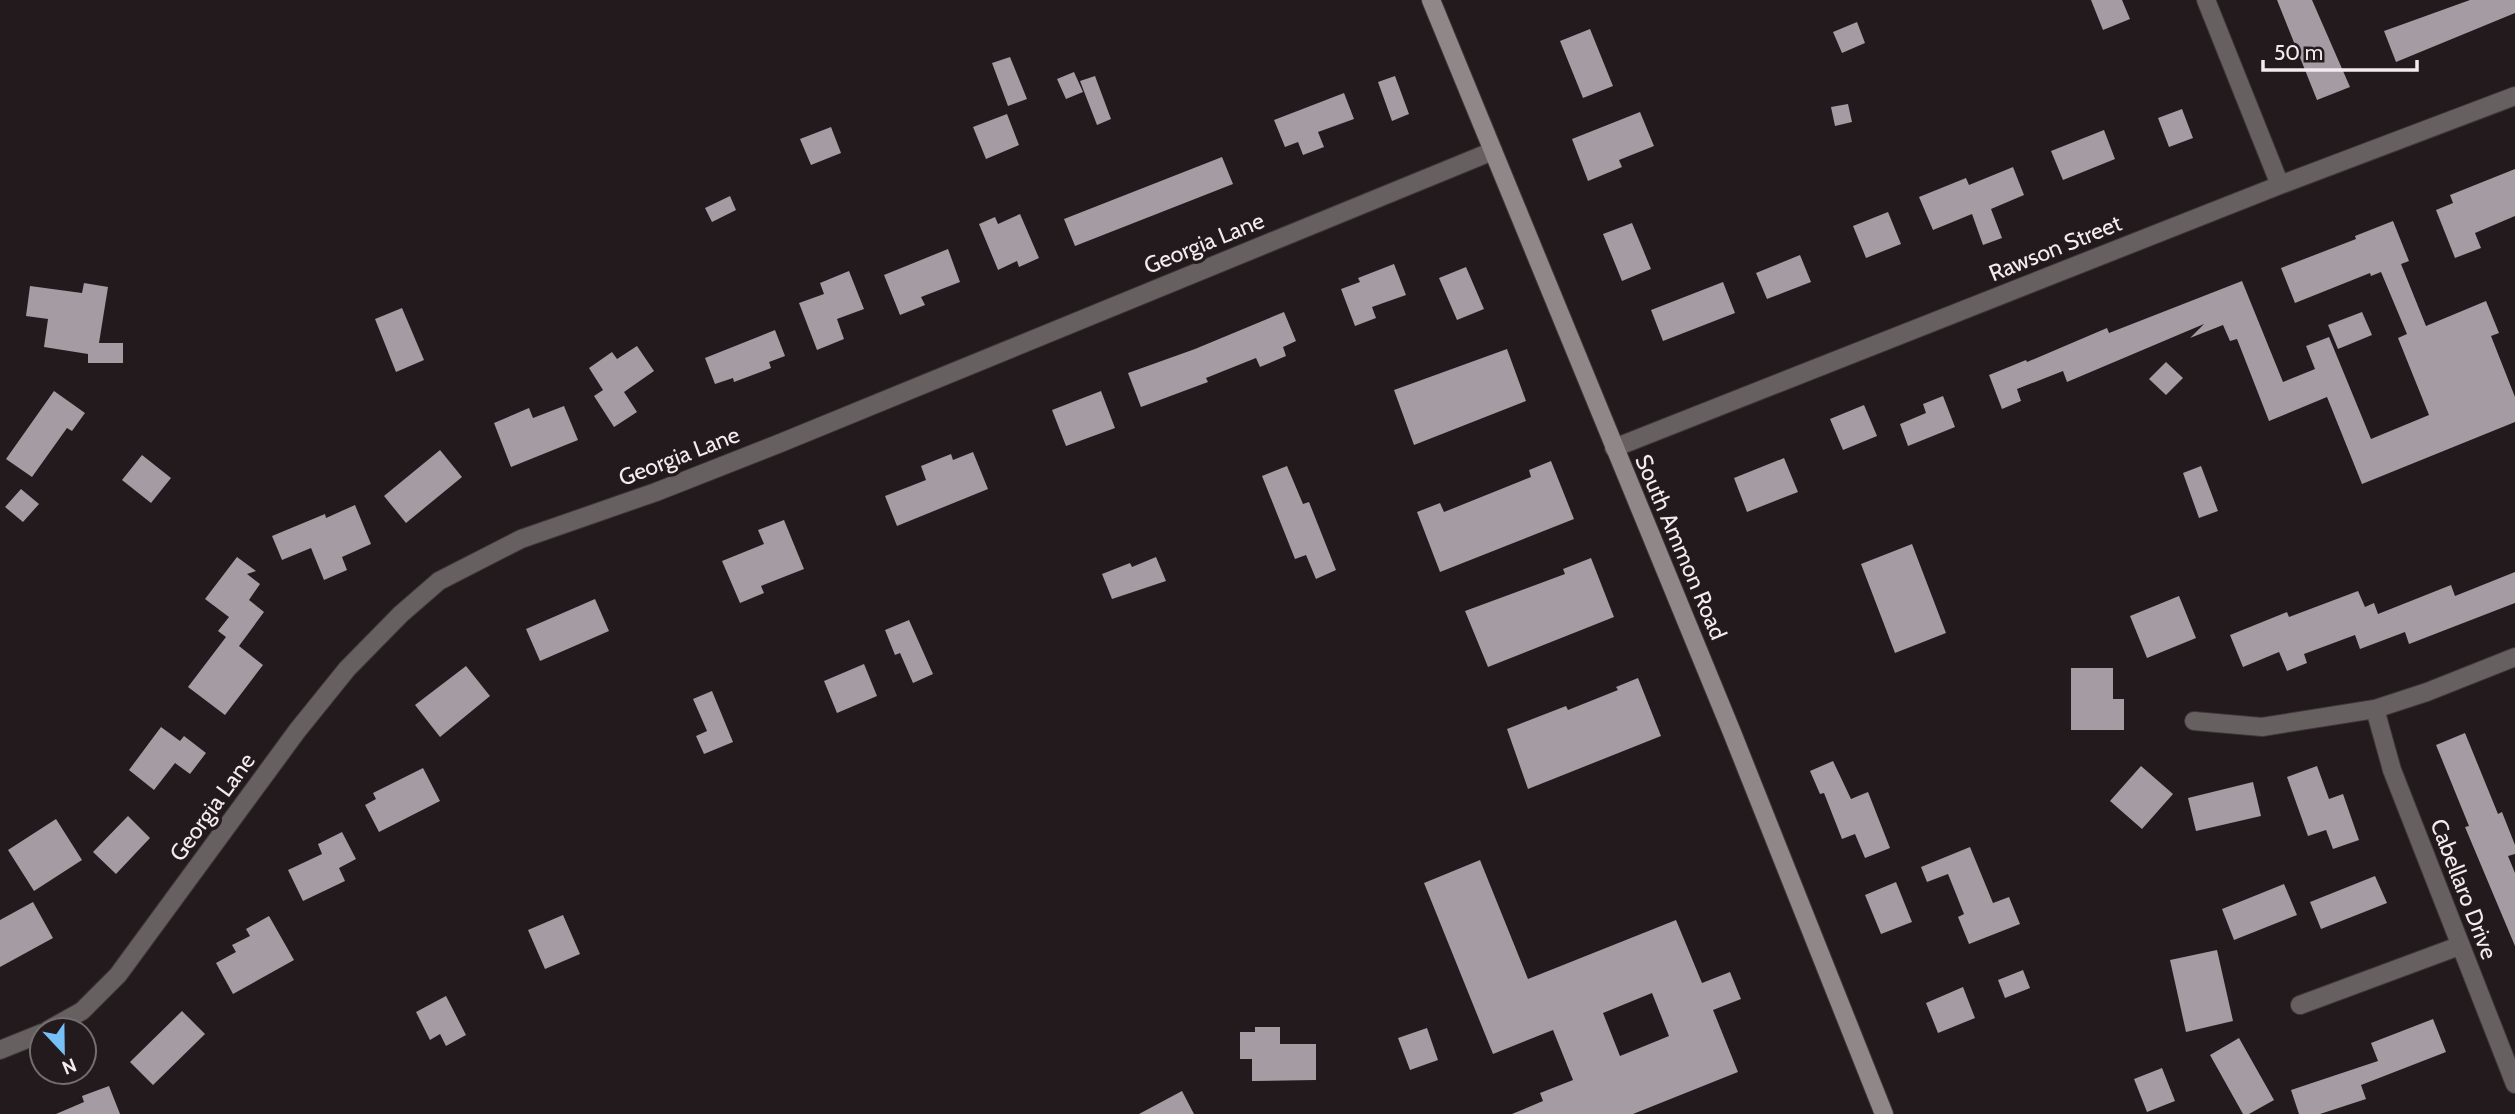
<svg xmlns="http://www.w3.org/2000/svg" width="2515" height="1114" viewBox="0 0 2515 1114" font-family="Cabin,sans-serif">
  <rect width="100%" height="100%" fill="#221a1d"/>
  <path fill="#a59ca3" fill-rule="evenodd" d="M2091 0H2122L2130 19 2103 30Z
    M2277 0H2312L2350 87 2317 100Z
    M2470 0H2515V13L2396 62 2384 31Z
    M1857 22 1865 43 1842 53 1833 32Z
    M1590 29 1613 86 1583 98 1560 41Z
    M1010 57 1027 99 1008 106 992 63Z
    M1074 72 1083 92 1066 99 1057 79Z
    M1095 76 1111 119 1097 125 1080 81Z
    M1395 76 1409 114 1392 121 1378 82Z
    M1344 93 1354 119 1318 132 1324 147 1303 155 1298 142 1285 147 1274 120Z
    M1848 104 1852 122 1835 126 1831 107Z
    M2182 109 2193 138 2169 147 2158 118Z
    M1640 112 1654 146 1619 160 1622 167 1588 181 1572 139Z
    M1007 114 1019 145 986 159 973 127Z
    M831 127 841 153 811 165 800 139Z
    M2104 130 2115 159 2063 180 2051 151Z
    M1222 157 1233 184 1075 246 1064 219Z
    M2013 167 2024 195 1991 209 2002 238 1983 245 1972 214 1933 230 1919 197 1966 178 1969 185Z
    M2515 169V216L2475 233 2481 248 2455 258 2436 210 2453 203 2450 195Z
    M730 196 736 210 712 222 705 208Z
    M1888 212 1901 244 1866 258 1853 226Z
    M1020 214 1039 258 1019 267 1017 261 998 270 979 224 995 217 998 224Z
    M2393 221 2409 261 2401 264 2426 326 2486 301 2499 333 2491 336 2515 397V422L2362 484 2327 397 2269 421 2237 339 2230 341 2223 325 2190 338 2204 324 2067 382 2063 371 2017 389 2021 401 2002 409 1989 375 2026 360 2027 362 2107 328 2109 333 2242 281 2283 382 2315 369 2306 346 2329 337 2371 439 2429 415 2398 338 2407 334 2381 272 2371 276 2370 273 2295 303 2281 268 2356 239 2355 236Z
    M1632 223 1651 269 1622 281 1603 234Z
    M948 249 960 282 921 297 925 305 900 315 884 275Z
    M1800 255 1811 282 1767 299 1756 273Z
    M1394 264 1406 295 1372 307 1376 318 1355 326 1341 289 1360 282 1358 278Z
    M1466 267 1484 309 1457 320 1439 278Z
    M849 271 864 309 837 319 844 339 817 350 799 303 824 294 820 283Z
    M1723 282 1735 313 1663 341 1651 310Z
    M84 283 108 287 99 343H123V363H88V354L44 347 48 319 26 316 30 286 82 293Z
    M402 308 424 360 396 372 375 319Z
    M1284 312 1296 341 1283 347 1286 356 1260 367 1256 358 1206 378 1208 382 1141 407 1128 373 1195 349Z
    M2362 312 2372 335 2338 349 2328 325Z
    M775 330 785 356 769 362 771 368 734 382 733 378 715 384 705 358Z
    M637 346 654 371 624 392 637 412 614 427 594 396 603 390 589 368 612 352 617 359Z
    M1507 349 1526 401 1414 445 1394 390Z
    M2166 362 2183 378 2166 395 2149 379Z
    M54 391 85 413 72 431 67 428 32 477 6 459Z
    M1101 391 1115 428 1066 446 1052 410Z
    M1943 396 1955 427 1908 446 1900 424 1926 413 1923 404Z
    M1864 405 1877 436 1843 450 1830 419Z
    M564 406 578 440 511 467 494 423 529 408 533 418Z
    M440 450 462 477 406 523 384 496Z
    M973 452 988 489 897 526 885 496 926 480 921 466 951 454 953 460Z
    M142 455 171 478 151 503 122 480Z
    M1784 458 1798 492 1747 512 1734 478Z
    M1551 461 1574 519 1440 572 1417 512 1440 503 1444 512 1531 477 1529 470Z
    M1287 466 1303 504 1309 502 1336 570 1316 579 1306 555 1295 559 1262 476Z
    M2201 466 2218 511 2199 518 2183 473Z
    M21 489 39 504 23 522 5 507Z
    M355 505 371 544 342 557 347 570 324 580 311 548 282 560 272 536 325 514 326 518Z
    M784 520 804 569 761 586 764 593 740 603 722 561 764 544 758 530Z
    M1912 544 1946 633 1895 653 1861 564Z
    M237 557 256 571 247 574 260 584 249 600 264 612 239 646 263 665 225 715 188 687 226 637 218 631 229 617 205 599Z
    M1156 557 1166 581 1112 599 1102 574 1130 563 1132 567Z
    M1591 558 1614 617 1488 667 1465 611 1565 574 1563 569Z
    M2515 572V603L2409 644 2405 632 2360 649 2355 635 2304 654 2307 663 2287 671 2279 652 2243 667 2230 635 2287 612 2289 617 2358 591 2365 607 2374 603 2378 614 2451 585 2455 596Z
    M2179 596 2196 638 2147 658 2130 616Z
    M595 599 609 631 540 661 526 629Z
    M909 620 933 674 913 683 900 653 895 655 885 630Z
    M864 664 877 696 837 713 824 681Z
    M466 666 490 696 440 737 415 705Z
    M2071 668H2113V699H2124V730H2071Z
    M1638 678 1661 736 1528 789 1507 729 1566 706 1568 710 1618 690 1616 687Z
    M712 691 733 742 704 754 696 736 707 731 693 699Z
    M161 727 180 741 184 736 206 753 190 774 175 763 154 790 129 770Z
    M2465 733 2498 814 2502 812 2515 845V854L2508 856 2515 873V946L2465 827 2469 826 2436 745Z
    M1833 761 1851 799 1868 792 1890 848 1865 858 1855 834 1842 839 1824 793 1820 794 1810 771Z
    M2141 766 2173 794 2142 829 2110 801Z
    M2317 766 2329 799 2343 794 2359 840 2333 849 2326 830 2308 836 2287 777Z
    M423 768 440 801 379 832 365 805 376 799 373 793Z
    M2253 782 2261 816 2196 831 2188 798Z
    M128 816 150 838 116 874 93 852Z
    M56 819 82 860 34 891 8 850Z
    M342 832 356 859 339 868 345 881 303 901 288 870 322 854 318 844Z
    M1970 847 1993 903 2009 897 2020 924 1969 944 1958 917 1964 914 1948 874 1927 882 1921 867Z
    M1480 860 1528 979 1676 920 1702 983 1730 972 1741 999 1713 1010 1738 1072 1633 1114H1512L1543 1101 1540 1093 1573 1080 1553 1030 1493 1054 1424 883ZM1652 993 1669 1036 1620 1056 1603 1013Z
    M2375 876 2387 903 2321 929 2310 902Z
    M1896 882 1912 922 1881 934 1865 895Z
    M2284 884 2297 915 2234 940 2222 909Z
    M33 902 53 938 0 967V920Z
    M563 915 580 954 545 969 528 930Z
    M269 916 294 960 233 994 216 963 236 952 232 945 250 936 246 929Z
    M2217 950 2233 1021 2186 1032 2170 960Z
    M2023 970 2030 988 2005 998 1998 980Z
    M1963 987 1975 1018 1938 1033 1926 1003Z
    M446 996 466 1035 446 1046 440 1034 430 1040 416 1012Z
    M182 1011 205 1034 153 1085 130 1062Z
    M2433 1019 2446 1052 2361 1085 2366 1099 2320 1114H2299L2291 1090 2378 1061 2371 1043Z
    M1255 1027H1280V1044H1316V1080L1252 1081V1059H1240V1032H1255Z
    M1427 1028 1438 1060 1410 1070 1398 1038Z
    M2239 1038 2274 1100 2249 1114H2243L2210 1055Z
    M2162 1068 2175 1101 2147 1112 2134 1079Z
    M109 1086 120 1114H56L84 1102 82 1096Z
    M1182 1091 1194 1114H1139Z"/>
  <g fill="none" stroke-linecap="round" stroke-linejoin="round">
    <defs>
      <path id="minor" d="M2206 0 2280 185
        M1614 448 2280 185 2515 96
        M2375 709 2392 770 2515 1084
        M2194 721 2262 727 2375 709 2427 692 2515 657
        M2300 1005 2459 946
        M48 1030 82 1011 118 975 297 731 347 669 401 614 439 581 521 539 656 492 778 444 1493 151
        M0 1050 42 1033"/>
      <path id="secondary" d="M1431 0 1731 730 1884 1114"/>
    </defs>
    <use href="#minor" stroke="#3f373a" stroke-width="20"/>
    <use href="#secondary" stroke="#3f373a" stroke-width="20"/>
    <use href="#minor" stroke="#666061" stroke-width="18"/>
    <use href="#secondary" stroke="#908788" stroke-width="18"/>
  </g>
  <g text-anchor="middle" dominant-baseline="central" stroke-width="7" stroke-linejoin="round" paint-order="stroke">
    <g font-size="23" fill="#f2ecee" stroke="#221a1d">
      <text transform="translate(1204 243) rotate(-22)">Georgia Lane</text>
      <text transform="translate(2055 248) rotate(-22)">Rawson Street</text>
      <text transform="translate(679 456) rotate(-21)">Georgia Lane</text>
      <text transform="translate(1681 547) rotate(67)">South Ammon Road</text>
      <text transform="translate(212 807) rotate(-54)">Georgia Lane</text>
      <text transform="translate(2464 889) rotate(69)">Cabellaro Drive</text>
    </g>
  </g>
  <g transform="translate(63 1051) rotate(158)"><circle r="33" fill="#221a1d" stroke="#756e71" stroke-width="2"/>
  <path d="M0-5L12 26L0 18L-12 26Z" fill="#77bff7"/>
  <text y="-10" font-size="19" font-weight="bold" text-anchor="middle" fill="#f2ecee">N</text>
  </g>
  <path d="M2263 60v10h154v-10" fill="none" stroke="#f2ecee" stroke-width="3.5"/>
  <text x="2274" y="60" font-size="21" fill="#f2ecee" stroke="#221a1d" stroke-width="5" paint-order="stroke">50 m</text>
</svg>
